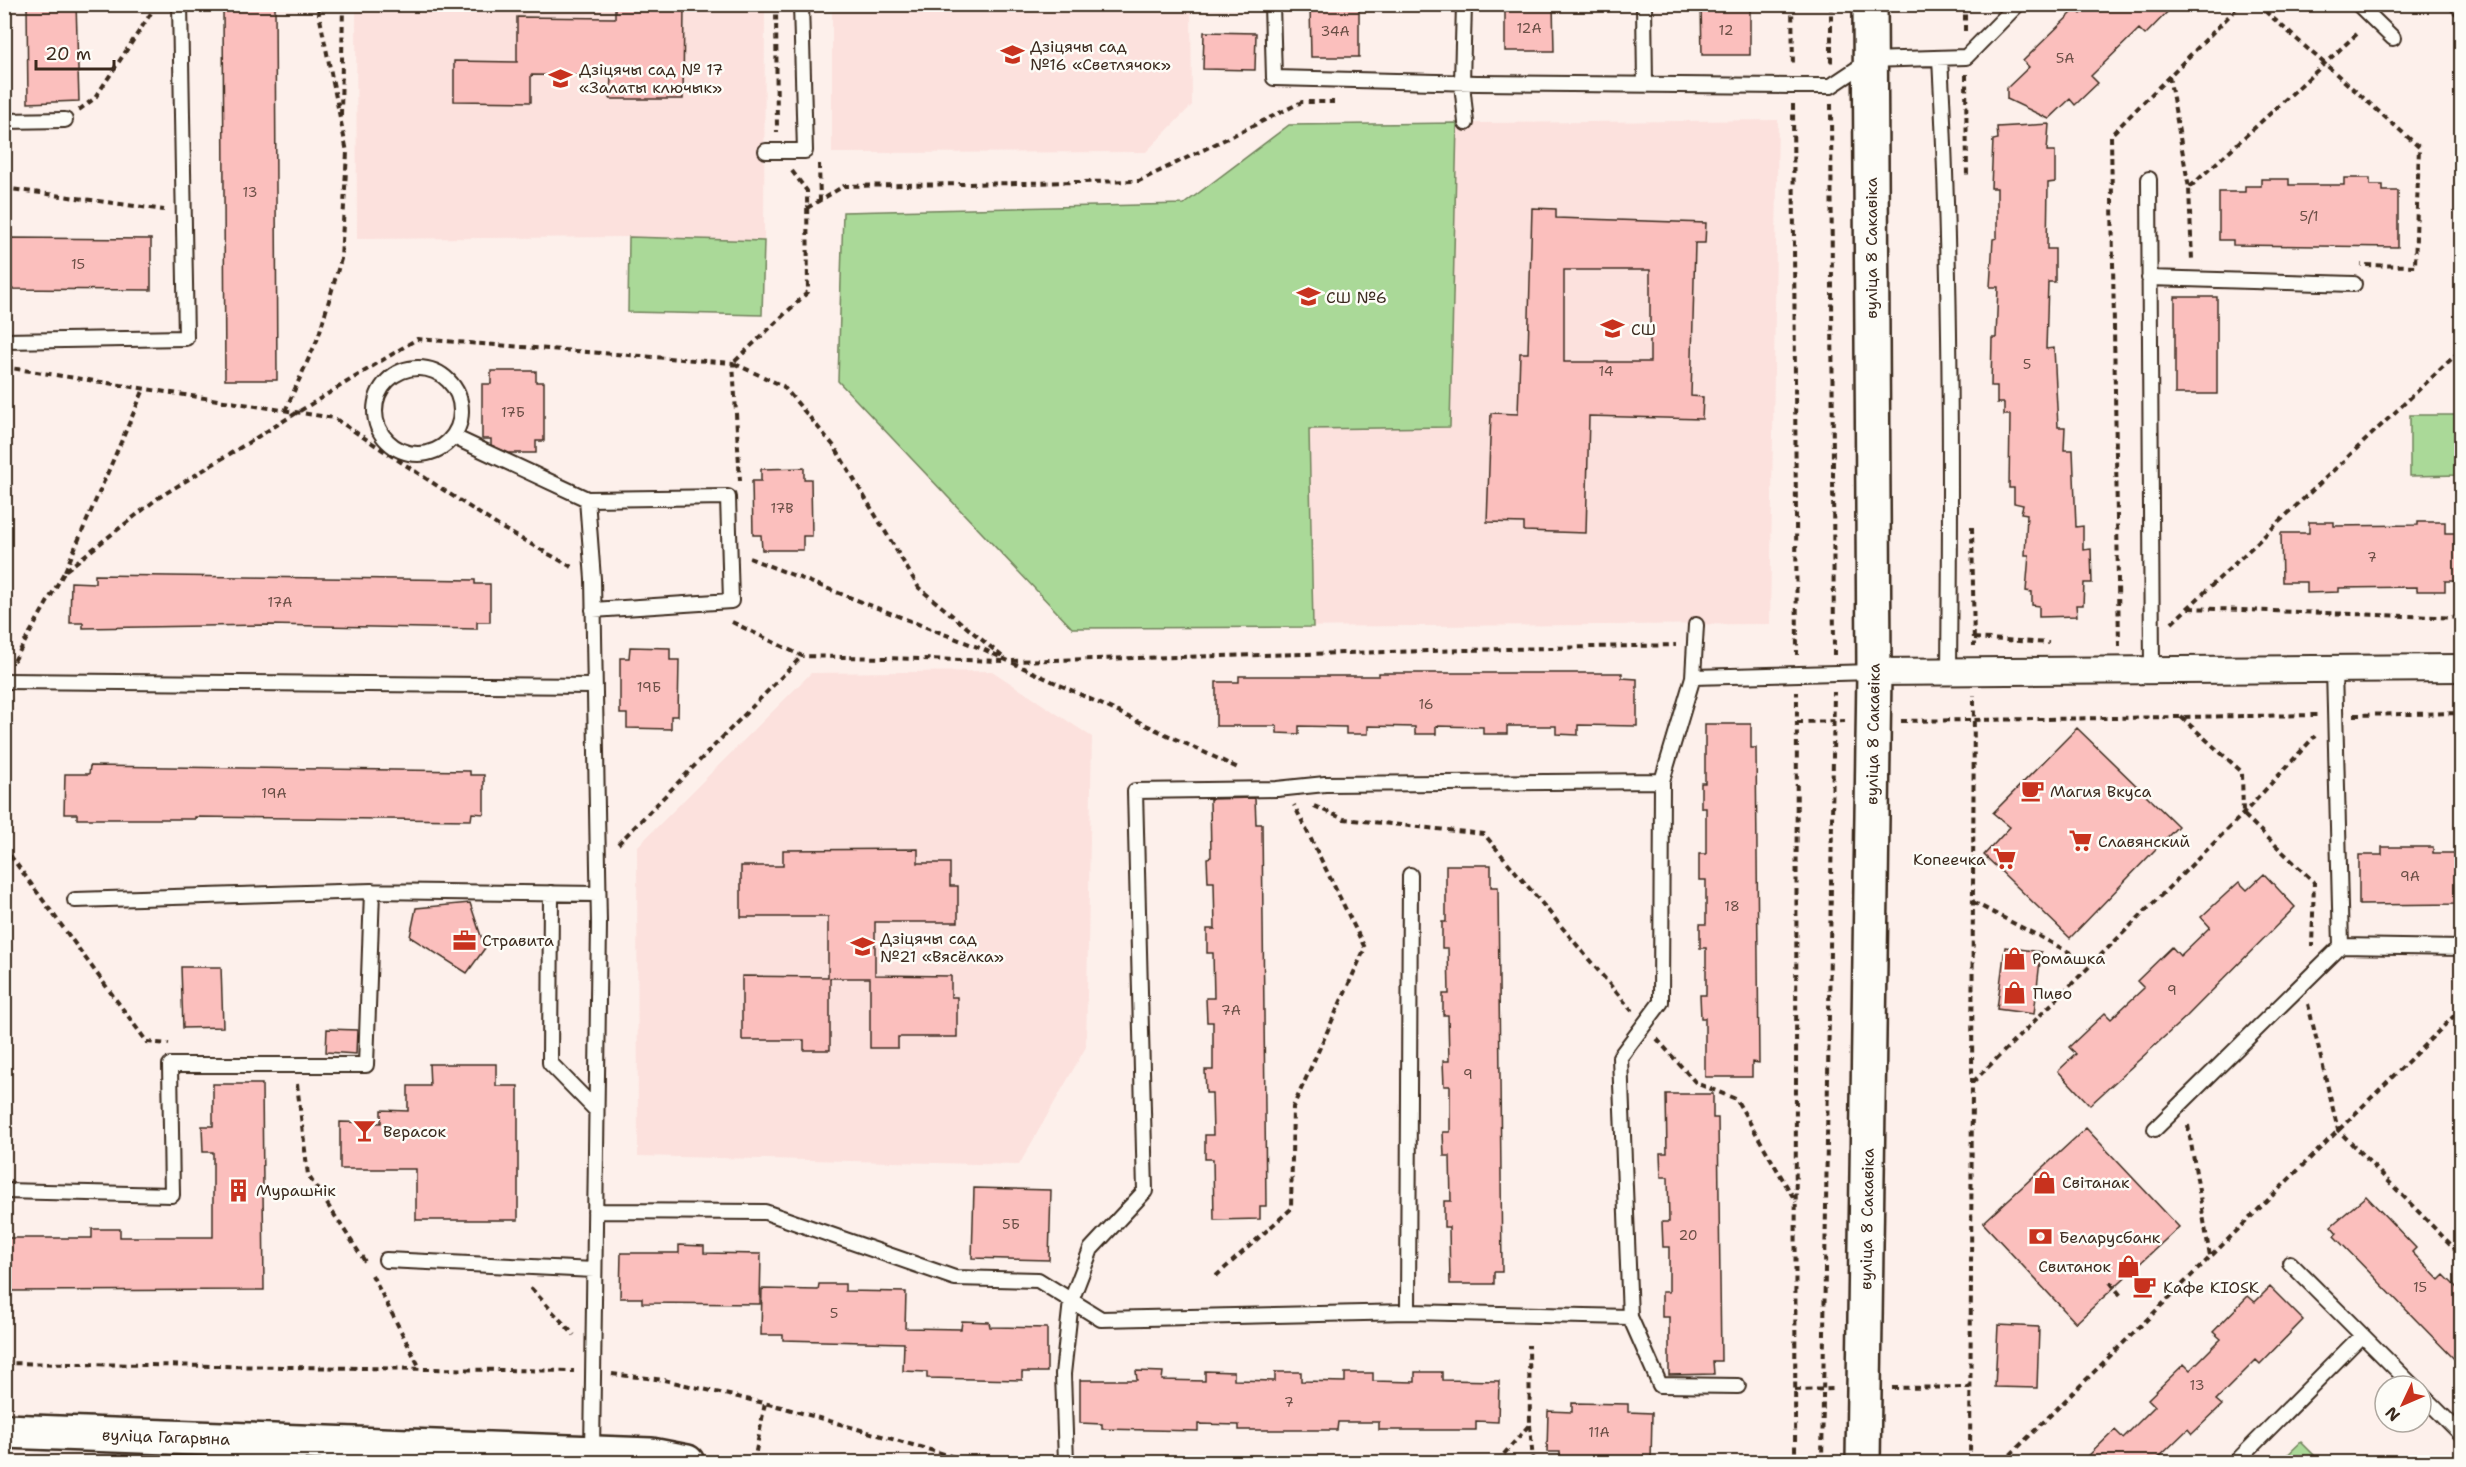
<svg xmlns="http://www.w3.org/2000/svg" width="2466" height="1467" viewBox="0 0 2466 1467" font-family="'Shantell Sans',sans-serif">
  <rect width="100%" height="100%" fill="#fdf0eb"/>
  <filter id="ink" filterUnits="userSpaceOnUse"><feTurbulence type="fractalNoise" baseFrequency=".0167" numOctaves="2"/><feDisplacementMap in="SourceGraphic" scale="12" xChannelSelector="R" yChannelSelector="G"/><feConvolveMatrix kernelMatrix="1 2 1 2 8 2 1 2 1" color-interpolation-filters="sRGB"/></filter>
  <g filter="url(#ink)">
    <path fill="#fce1dd" d="M356 5H765L764 241 629 237 357 239Z
      M832 5H1191L1192 105 1146 152 832 153Z
      M1778 120 1770 624 1072 628 838 381 843 212 1184 204 1289 125Z
      M992 671 1092 737 1086 1047 1019 1165 638 1156 637 847 811 673Z"/>
    <path fill="#aad998" stroke="#72825b" stroke-width="1.5" d="M1457 123 1450 427 1309 429 1313 627 1072 628 838 381 843 212 1184 204 1289 125Z
      M629 237 764 241 762 315 628 312Z
      M2410 415H2461V475L2410 476Z
      M2301 1442 2321 1462H2280Z"/>
    <path fill="#fbbfbd" stroke="#3b2a1e" stroke-width="1.5" fill-rule="evenodd" d="M27 4H76L79 101 28 103Z
      M223 4H275L277 380H225Z
      M615 4H684L683 99H610L611 76 531 75V102L454 101V61L517 62V17L615 18Z
      M1310 4H1359V57H1311Z
      M1505 4H1553L1554 51H1505Z
      M1701 4H1750V55H1702Z
      M2090 4H2175L2145 35 2139 29 2091 76 2098 83 2075 105 2070 99 2049 119 2007 99V88L2029 67 2023 61 2076 9 2081 14Z
      M1204 32 1256 33 1255 70 1203 69Z
      M2049 124 2047 151H2055V182L2048 183 2047 249H2055V282H2048L2046 349 2054 348 2058 427H2065L2064 450H2073L2076 527 2083 526V550L2091 549 2092 583H2084L2083 605H2076L2077 616 2039 617V606L2032 605V592L2026 591 2029 555H2025L2027 514 2021 513 2023 505 2014 503V488H2009L2010 415H2004V403H1997V386H1991L1992 338H1996L1998 287H1990L1993 239 1997 238V188H1991L1993 140 1998 139 1997 127Z
      M2344 178H2370V185H2383V191H2398V247L2233 245V240H2219V192H2245V186H2261V179H2289V185H2344Z
      M1532 208 1556 209V218L1706 223 1705 243H1695L1691 396 1703 397 1702 419 1589 416 1586 533 1524 531V523L1487 522 1491 413 1518 414 1520 353H1528ZM1564 270H1650V362H1564Z
      M4 238 151 239V290L4 289Z
      M2175 297H2217V394H2175Z
      M491 371H536V382H544V441H536V453H509L491 445V439H482V384H491Z
      M804 468V479H811L812 536H803V550H762L761 535H753L752 481H761V469Z
      M2309 522H2334V526L2418 525V522H2445V533H2462V581H2445V591H2417V587L2339 588V592L2307 593V582H2282L2281 533H2309Z
      M95 575 475 580V584H490V622H477V629L269 625 83 628V623H70L71 582 95 583Z
      M630 647 670 648V660H679L678 716H671V729L627 728V714H620V658H629Z
      M1379 673H1622V678L1637 679V726L1578 725V735L1556 734V726H1507V734H1483V727L1436 726V734H1415V727L1368 726V734H1346V727L1299 726V734L1277 733V726H1216V682H1239V676H1379Z
      M1705 724H1751V748H1756L1759 1063 1752 1062V1077H1705V1018H1701L1700 995H1706V948H1700V924H1706V880H1699V854H1706V808H1701V783H1705Z
      M2077 728 2178 826 2070 938 1984 855 2010 827 1993 813Z
      M90 766 470 771V775H484V814L472 813 471 820 195 817V819H77V814H64L65 774H89Z
      M1255 798 1256 824H1262L1266 1206H1260V1219L1214 1220 1213 1159H1205V1135H1213L1212 1093H1206L1205 1070H1213V1022H1207L1206 998H1214L1213 953H1207V929H1215L1214 882H1208L1207 858 1211 857 1210 799Z
      M2382 847H2433V853H2462V904L2359 905V855H2382Z
      M918 849V863H950V886H958V922H875V975L951 976V997H957V1037H898V1048H870V978H830V1050H804V1040H742V976L828 977V917H741V866H783V850Z
      M1446 865H1491V887H1498L1502 1272H1494V1284H1450L1449 1227H1444V1201H1451L1450 1156H1444L1443 1132H1450V1086H1444L1443 1061H1449L1448 1015H1443V994H1449L1448 948H1442V922H1446Z
      M2264 874 2295 907 2187 1016 2090 1105 2058 1071 2076 1054 2069 1047 2105 1013 2111 1019 2144 988 2137 981 2172 947 2180 956 2210 927 2201 917 2239 882 2247 890Z
      M470 903 485 948 467 973 410 937 416 908Z
      M2005 947 2041 952 2034 1014 1997 1009Z
      M181 967H221L223 1027 183 1028Z
      M327 1029 357 1030 356 1054 326 1052Z
      M429 1064H496V1086H518V1220H416V1169H340V1122L381 1123V1110L408 1111V1086H430Z
      M213 1084H262L264 1290 4 1291V1238H92V1229H120V1237H213V1152H203L202 1126H213Z
      M1666 1094H1713V1118H1718L1721 1361H1713L1714 1374 1669 1375V1317H1662V1292H1669V1247H1663L1662 1222H1669L1668 1177H1661L1660 1153H1667Z
      M2086 1128 2179 1227 2076 1323 1983 1223Z
      M974 1188 1051 1190 1049 1260 972 1258Z
      M2366 1196 2416 1248 2412 1252 2439 1280 2444 1275 2462 1293V1367L2334 1236 2337 1233 2331 1226Z
      M679 1245 704 1246V1253L761 1254 760 1304 642 1303V1298H620L621 1253H679Z
      M819 1284H845V1291L906 1292 905 1328 961 1329 962 1321 989 1322 990 1327 1047 1328V1372H1022V1380L927 1378V1372L903 1371 904 1343 783 1340V1335H761L762 1289 818 1290Z
      M2270 1287 2303 1320 2260 1364 2256 1360 2216 1400 2222 1405 2192 1434 2188 1429 2154 1462H2082L2115 1430 2123 1438 2155 1406 2148 1399 2184 1364 2190 1370 2221 1339 2213 1332 2248 1296 2255 1302Z
      M1998 1325 2039 1327 2037 1388 1995 1387Z
      M1136 1371 1163 1372 1162 1380 1205 1381V1371L1234 1372V1380L1275 1381V1372H1301V1381L1345 1382V1373H1373V1381L1415 1382V1372H1442V1380L1499 1381 1498 1422 1476 1421V1430H1379V1422H1338L1337 1430H1239V1425L1198 1424V1431L1102 1429V1424L1080 1423V1380H1137Z
      M1572 1403 1628 1404V1412L1652 1413 1651 1461 1585 1462V1460H1560V1452H1547L1548 1411 1572 1412Z"/>
    <g fill="none" stroke-linecap="round" stroke-linejoin="round">
      <defs>
        <path id="service" d="M1272 4 1274 78 1477 83 1793 86H1831L1870 60 1966 57 2018 4
          M1464 4 1462 83 1466 123
          M1644 4 1645 85
          M2358 4 2393 38
          M2456 4 2462 10
          M1940 58C1951 262 1951 467 1949 671
          M4 121 65 120
          M766 151H805L801 4
          M2149 179 2152 671
          M2149 278 2354 284
          M4 341 186 338 180 4
          M375 411a43 43 0 1 1 86 0a43 43 0 1 1-86 0Z
          M454 437 587 499 728 497 731 601 593 610
          M587 499 593 579 599 924 592 1453
          M2334 669 2341 946
          M1693 677 1696 625
          M4 681 595 686
          M551 893 550 1063 596 1110
          M75 900 372 891 598 894
          M2155 1129 2341 946 2462 948
          M4 1191 172 1195 170 1065H366L372 891
          M595 1211 765 1212 955 1278 1038 1280 1101 1319 1408 1312 1630 1317 1620 1057 1661 1002 1662 781
          M386 1260 594 1270
          M2290 1263 2362 1335
          M1408 1312 1410 875
          M1630 1317 1660 1385 1738 1386
          M2421 1394 2462 1435
          M1066 1462 1063 1374 1071 1301 1091 1249 1145 1191 1135 791 1277 789 1325 784 1662 781 1693 677 1874 672
          M2236 1462 2362 1335 2413 1386"/>
        <path id="minor" d="M1874 672 2462 668"/>
        <path id="secondary" d="M4 1431 651 1455 687 1462
          M1863 1462 1874 672 1870 4"/>
      </defs>
      <use href="#service" stroke="#3b2a1e" stroke-width="18"/>
      <use href="#minor" stroke="#3b2a1e" stroke-width="30"/>
      <use href="#secondary" stroke="#3b2a1e" stroke-width="38"/>
      <path stroke="#3b2a1e" stroke-width="4" stroke-dasharray="6 4.5" stroke-linecap="butt" d="M776 4 777 133
        M1792 4 1793 67
        M1831 4V64
        M1965 4V31
        M2257 4 2419 147 2415 266 2361 265
        M1966 74 1967 178
        M2169 76 2189 188 2192 260
        M1793 104 1797 655
        M1831 104 1834 655
        M79 110 95 98 157 4
        M341 115 343 4
        M819 164 820 200
        M792 171 807 191 808 292 733 363 783 386 834 446 919 588 1004 658
        M2190 187 2359 32
        M4 188 164 210
        M807 208 844 186 1139 181 1302 102H1334
        M4 367 334 418 500 527 572 567
        M285 411 318 338 341 259 347 152 317 4
        M1972 527 1974 646
        M749 558 985 650 1238 768
        M65 571 144 389
        M2189 608 2462 618
        M732 622 802 656 1004 661
        M2172 623 2462 349
        M1974 638 2049 643
        M2119 646 2111 135 2241 4
        M14 661 65 571 158 498 417 339 733 363 740 481
        M1012 661 1676 645
        M2354 715 2462 713
        M2181 717 2242 772 2243 814 2314 882 2312 946
        M1901 721 2317 715
        M1797 722 1846 721
        M1314 806 1344 819 1484 834 1632 1011
        M618 844 802 656
        M4 847 147 1042 169 1044
        M1973 902 2092 964
        M2308 1004 2338 1130 2462 1256
        M1657 1039 1696 1083 1736 1099 1796 1202
        M1973 1082 2243 814 2315 736
        M297 1084 308 1175 366 1263
        M2188 1125 2210 1257
        M372 1275 420 1368
        M1216 1276 1291 1209 1293 1107 1365 948 1294 805
        M2110 1282 2122 1297
        M531 1288 574 1335
        M4 1363 574 1371
        M612 1374 664 1380 781 1407 972 1462
        M1892 1388 1970 1387
        M1795 1390 1836 1389
        M1530 1425 1533 1462
        M754 1462 765 1403
        M1497 1462 1530 1424 1529 1345
        M1795 1462 1797 692
        M1822 1462 1834 692
        M1970 1462 1974 695
        M2003 1462 2462 1008"/>
      <use href="#service" stroke="#fdfcf7" stroke-width="14"/>
      <use href="#minor" stroke="#fdfcf7" stroke-width="26"/>
      <use href="#secondary" stroke="#fdfcf7" stroke-width="33"/>
    </g>
  </g>
  <defs>
    <symbol id="school-bare" viewBox="-9 -9 18 18"><path d="M0-5L7-2L0 1L-7-2ZM-4 1L0 2.5L4 1V4Q0 6-4 4Z" fill="#c8321e" stroke="#fdfcf7" stroke-width="2.5" paint-order="stroke"/></symbol>
    <symbol id="cafe-bare" viewBox="-9 -9 18 18"><path d="M-5.5-4.5H6V0H3Q3 3.5 0 3.5H-2.5Q-5.5 3.5-5.5 0ZM3-3.2v2h1.7v-2ZM-6 4.5H4V6H-6Z" fill="#c8321e" stroke="#fdfcf7" stroke-width="2.5" paint-order="stroke"/></symbol>
    <symbol id="supermarket-bare" viewBox="-9 -9 18 18"><path d="M-6-5.5h2.5l.6 2H6L4.5 2H-2.5L-4.4-4H-6ZM-1.5 3.2a1.3 1.3 0 1 0 .1 0ZM3 3.2a1.3 1.3 0 1 0 .1 0Z" fill="#c8321e" stroke="#fdfcf7" stroke-width="2.5" paint-order="stroke"/></symbol>
    <symbol id="office-bare" viewBox="-9 -9 18 18"><path d="M-6-3h4V-5.5h4V-3h4V5H-6ZM-1-4.5V-3h2v-1.5ZM-6 0V1H6V0Z" fill="#c8321e" stroke="#fdfcf7" stroke-width="2.5" paint-order="stroke"/></symbol>
    <symbol id="shop-bare" viewBox="-9 -9 18 18"><path d="M-5-2.5h2.3a2.7 3.5 0 0 1 5.4 0H5L5.5 6h-11ZM-1.5-2.5h3a1.5 2.3 0 0 0-3 0Z" fill="#c8321e" stroke="#fdfcf7" stroke-width="2.5" paint-order="stroke"/></symbol>
    <symbol id="bar-bare" viewBox="-9 -9 18 18"><path d="M-6-5H6L.8 .8V4.5H3.5V6h-7V4.5H-.8V.8Z" fill="#c8321e" stroke="#fdfcf7" stroke-width="2.5" paint-order="stroke"/></symbol>
    <symbol id="building-bare" viewBox="-9 -9 18 18"><path d="M-4-6H4V6H1V3H-1V6H-4ZM-2.5-4.3h1.7v1.8h-1.7ZM.8-4.3h1.7v1.8H.8ZM-2.5-1h1.7V.8h-1.7ZM.8-1h1.7V.8H.8Z" fill="#c8321e" stroke="#fdfcf7" stroke-width="2.5" paint-order="stroke"/></symbol>
    <symbol id="bank-bare" viewBox="-9 -9 18 18"><path d="M-6-4H6V4H-6ZM0-2.3a2.3 2.3 0 1 0 0 4.6a2.3 2.3 0 1 0 0-4.6Z" fill="#c8321e" stroke="#fdfcf7" stroke-width="2.5" paint-order="stroke"/></symbol>
  </defs>
  <g fill-rule="evenodd">
    <use href="#school-bare" x="996" y="38" width="33" height="33"/>
    <use href="#school-bare" x="544" y="62" width="33" height="33"/>
    <use href="#school-bare" x="1292" y="280" width="33" height="33"/>
    <use href="#school-bare" x="1596" y="312" width="33" height="33"/>
    <use href="#cafe-bare" x="2016" y="774" width="33" height="33"/>
    <use href="#supermarket-bare" x="2064" y="824" width="33" height="33"/>
    <use href="#supermarket-bare" x="1988" y="842" width="33" height="33"/>
    <use href="#office-bare" x="448" y="924" width="33" height="33"/>
    <use href="#school-bare" x="846" y="930" width="33" height="33"/>
    <use href="#shop-bare" x="1998" y="942" width="33" height="33"/>
    <use href="#shop-bare" x="1998" y="976" width="33" height="33"/>
    <use href="#bar-bare" x="348" y="1114" width="33" height="33"/>
    <use href="#shop-bare" x="2028" y="1166" width="33" height="33"/>
    <use href="#building-bare" x="222" y="1174" width="33" height="33"/>
    <use href="#bank-bare" x="2024" y="1220" width="33" height="33"/>
    <use href="#shop-bare" x="2112" y="1250" width="33" height="33"/>
    <use href="#cafe-bare" x="2128" y="1270" width="33" height="33"/>
  </g>
  <g text-anchor="middle" dominant-baseline="central" stroke-width="5" stroke-linejoin="round" paint-order="stroke">
    <g font-size="14" fill="#6b4f46">
      <text x="1529" y="28">12А</text>
      <text x="1726" y="30">12</text>
      <text x="1335" y="31">34А</text>
      <text x="2065" y="58">5А</text>
      <text x="250" y="192">13</text>
      <text x="2309" y="216">5/1</text>
      <text x="78" y="264">15</text>
      <text x="2027" y="364">5</text>
      <text x="1606" y="371">14</text>
      <text x="513" y="412">17Б</text>
      <text x="782" y="508">17В</text>
      <text x="2372" y="557">7</text>
      <text x="280" y="602">17А</text>
      <text x="649" y="687">19Б</text>
      <text x="1426" y="704">16</text>
      <text x="274" y="793">19А</text>
      <text x="2410" y="876">9А</text>
      <text x="1732" y="906">18</text>
      <text x="2172" y="990">9</text>
      <text x="1231" y="1010">7А</text>
      <text x="1468" y="1074">9</text>
      <text x="1011" y="1224">5Б</text>
      <text x="1688" y="1235">20</text>
      <text x="2420" y="1287">15</text>
      <text x="834" y="1313">5</text>
      <text x="2197" y="1385">13</text>
      <text x="1289" y="1402">7</text>
      <text x="1599" y="1432">11А</text>
    </g>
    <g font-size="16" fill="#3b2a1e" stroke="#fdfcf7" text-anchor="start">
      <text x="1030" y="46">Дзіцячы сад<tspan x="1030" dy="18">№16 «Светлячок»</tspan></text>
      <text x="579" y="69">Дзіцячы сад № 17<tspan x="579" dy="18">«Залаты ключык»</tspan></text>
      <text x="1326" y="297">СШ №6</text>
      <text x="1631" y="329">СШ</text>
      <text x="2050" y="791">Магия Вкуса</text>
      <text x="2098" y="841">Славянский</text>
      <text x="1986" y="859" text-anchor="end">Копеечка</text>
      <text x="880" y="938">Дзіцячы сад<tspan x="880" dy="18">№21 «Вясёлка»</tspan></text>
      <text x="482" y="940">Стравита</text>
      <text x="2032" y="958">Ромашка</text>
      <text x="2033" y="993">Пиво</text>
      <text x="383" y="1131">Верасок</text>
      <text x="2062" y="1182">Світанак</text>
      <text x="256" y="1190">Мурашнік</text>
      <text x="2059" y="1237">Беларусбанк</text>
      <text x="2111" y="1266" text-anchor="end">Свитанок</text>
      <text x="2163" y="1287">Кафе KIOSK</text>
    </g>
    <g font-size="16" fill="#3b2a1e" stroke="#fdfcf7">
      <text transform="translate(1871 248) rotate(-90)">вуліца 8 Сакавіка</text>
      <text transform="translate(1873 734) rotate(-89)">вуліца 8 Сакавіка</text>
      <text transform="translate(1867 1219) rotate(-89)">вуліца 8 Сакавіка</text>
      <text transform="translate(166 1437) rotate(2)">вуліца Гагарына</text>
    </g>
  </g>
  <rect width="2466" height="1467" fill="none" stroke="#fdfcf7" stroke-width="24"/>
  <rect x="12" y="12" width="2442" height="1443" fill="none" stroke="#3b2a1e" stroke-width="2" filter="url(#ink)"/>
  <g transform="translate(2403 1404) rotate(226)"><circle r="28" fill="#fdfcf7" stroke="#afa8a0" stroke-width="1.5"/>
  <path d="M0-4.5L10 22L0 15L-10 22Z" fill="#c8321e"/>
  <text y="-9" font-size="16" font-weight="bold" text-anchor="middle" fill="#3b2a1e">N</text>
  </g>
  <path d="M36 60v9h78v-9" fill="none" stroke="#3b2a1e" stroke-width="3"/>
  <text x="45" y="60" font-size="18" fill="#3b2a1e" stroke="#fdfcf7" stroke-width="4.5" paint-order="stroke">20 m</text>
</svg>
